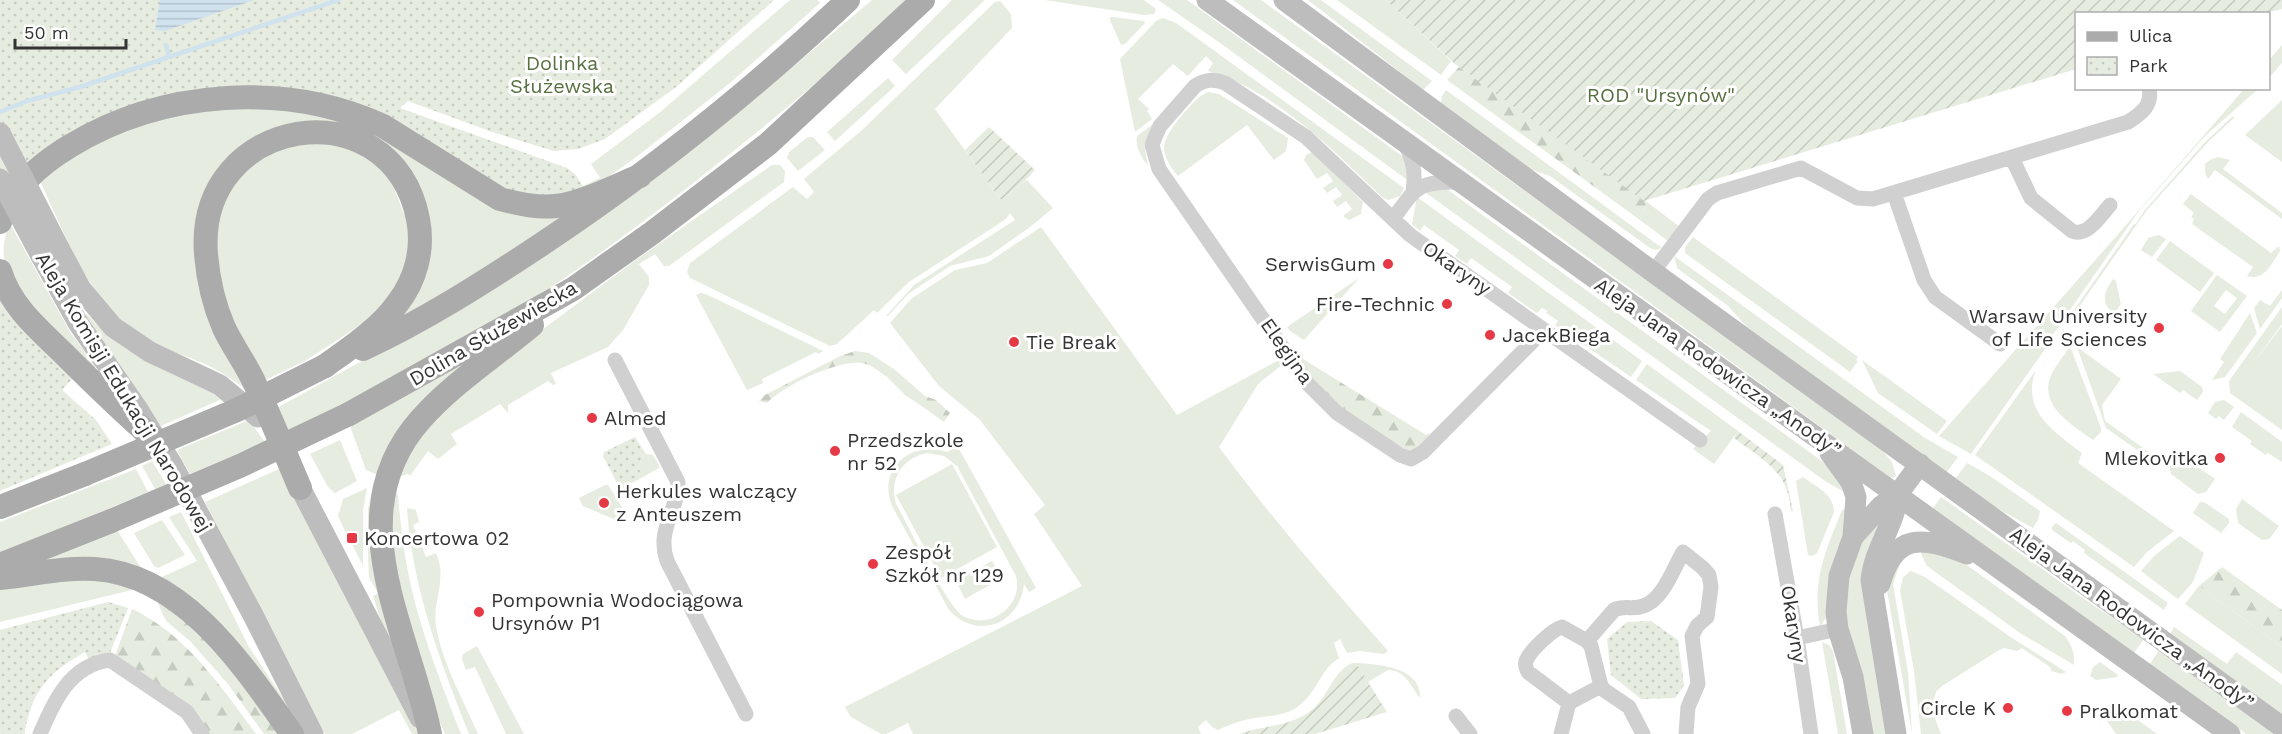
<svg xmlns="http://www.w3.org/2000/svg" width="2282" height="734" viewBox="0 0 2282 734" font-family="'Work Sans',sans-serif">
  <defs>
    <pattern id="forest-firs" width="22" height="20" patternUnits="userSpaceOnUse" patternTransform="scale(1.5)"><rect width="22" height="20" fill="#e6ecdf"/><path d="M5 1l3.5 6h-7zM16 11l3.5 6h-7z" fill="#c6cbc0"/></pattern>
    <pattern id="park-dots" width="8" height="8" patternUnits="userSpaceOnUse" patternTransform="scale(1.5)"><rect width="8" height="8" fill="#e6ecdf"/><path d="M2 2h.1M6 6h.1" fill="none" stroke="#c6cbc0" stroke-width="1.8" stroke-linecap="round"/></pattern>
    <pattern id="garden-furrows" width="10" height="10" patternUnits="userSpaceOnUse" patternTransform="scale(1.5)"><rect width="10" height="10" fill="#e6ecdf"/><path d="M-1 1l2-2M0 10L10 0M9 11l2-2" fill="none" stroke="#c6cbc0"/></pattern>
    <pattern id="water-rules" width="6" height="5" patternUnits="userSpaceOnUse" patternTransform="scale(1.5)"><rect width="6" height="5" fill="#cfe2ee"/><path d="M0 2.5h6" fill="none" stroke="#b2c2cd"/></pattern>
  </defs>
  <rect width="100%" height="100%" fill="#fff"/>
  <path fill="#e6ecdf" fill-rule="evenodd" d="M790 0H817L820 3 730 83 635 158 604 180 584 188 583 186 600 178 591 164 659 113Z
    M872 0H905C859 48 807 91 756 133 676 198 594 261 507 316 436 360 360 396 286 433L275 409 465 304 757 97Z
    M952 0H985L906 74 892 60Z
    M1045 0H1144L1156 9 1154 14 1144 15Z
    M1158 0H1187L1409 161 1410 182 1223 45Z
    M1233 0H1261L1882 450 1892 462 1896 476 1893 478 1890 477Z
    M1308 0H1321L1432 81 1423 90Z
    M1337 0H1386L1451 61 1441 75Z
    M1000 1 1011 14 1012 28 935 109 1001 200 1027 180 1053 208 1030 227 989 256 950 266 908 294 888 316H886L914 285 1015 220 1010 213 1006 219 909 282 877 313 874 310 837 344 830 346 690 278 687 272 690 263 793 187 807 199 814 192 804 179 862 130 995 2Z
    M1113 17 1144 21 1145 23 1125 44 1121 45 1110 20V17Z
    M1163 18 1176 23 1404 188 1400 196 1389 200 1383 198C1334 151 1275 90 1208 71L1213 63 1206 56 1188 76 1173 64 1138 99 1149 109 1147 111 1152 119 1135 132 1120 59 1156 21Z
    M2282 45V63L2269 78V60Z
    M888 78 895 86 835 141 827 132Z
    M2244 89H2258L2204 137 2139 211 2047 343 2045 349 1971 454 1939 436 2114 239Z
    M1446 90 1662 248 1656 250 1650 248 1550 176 1529 169 1441 103 1442 96Z
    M1208 92 1219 94 1288 138 1286 151 1274 160 1247 125 1178 176C1171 168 1164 158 1164 146 1165 133 1195 96 1208 92Z
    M2282 100V162L2245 135Z
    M259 105 331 115 564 215 532 239 395 323 409 301V177L309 123 204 199 244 388C230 378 216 368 200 362 185 355 167 351 153 344 92 312 67 238 39 179L90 145 172 113Z
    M2233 116 2234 118 2209 141 2147 210 2074 314 2072 313 2134 224H2136L2144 211 2206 141Z
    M1153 124 1144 145 1148 166C1141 156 1135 148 1137 136Z
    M808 137H813L825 150 798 171 787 158 789 152Z
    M297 141 349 145 389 175 412 235 402 282 365 322 305 361 261 382 223 300 213 240 228 184 246 165Z
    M1312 152 1363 202 1361 214 1349 220 1343 216 1352 209 1346 201 1337 207 1333 201 1342 195 1336 187 1327 193 1323 188 1333 181 1327 173 1317 179 1304 160 1306 155Z
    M2218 157 2230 160 2223 169 2282 213V219L2215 170 2208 179 2205 173V164L2210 160Z
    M772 165H780L785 171 784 182 669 266H664L655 254 639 264 649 277V285L623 330 608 347 551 373 556 384 553 385 548 381 508 405V413L500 404 451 434 457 444 438 459 428 451 410 476 408 474 395 478 421 430 510 354 633 262Z
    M1444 187 1830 467 1846 493 1825 481 1422 190Z
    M2191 194 2271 253 2279 246 2280 251C2272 263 2264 282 2247 276L2253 267 2192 224 2194 219 2191 217 2194 213 2183 204Z
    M1417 197 1642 361 1631 377 1555 325 1558 321 1546 313 1548 311 1542 308 1537 313 1508 293 1512 287 1471 258 1467 264 1455 256 1459 250 1424 225 1420 231 1412 224Z
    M1647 202 1680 227 1668 241 1640 220Z
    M9 222 70 332 96 367 92 370C68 347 8 290 4 258 2 246 6 234 9 222Z
    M1041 227 1177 415 1279 360 1283 364 1258 384 1219 447C1272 519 1330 585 1388 651L1384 654 1359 651 1347 653 1340 639 1334 643 1339 658C1318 672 1318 693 1296 708 1284 716 1265 716 1250 719 1239 721 1228 725 1218 730L1212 727 1206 720 1198 727 1201 734H913L908 723 886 734H881L851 717 845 707 1082 586 1034 514 1045 505 980 420 939 386 890 323 911 299 955 270 987 263Z
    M2159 235 2166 239 2152 257 2141 250 2148 238Z
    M1693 237 1858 357 1856 360 1858 361 1850 372 1685 253V247Z
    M2170 241 2214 273 2200 292 2156 260Z
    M1674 256 1925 438 1958 457 1946 473 1746 326 1728 306 1677 268Z
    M2217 275 2247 296 2220 332 2191 311ZM2226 290 2237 298 2225 314 2214 306Z
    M1359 278 1304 340 1291 332 1287 327Z
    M2113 279 2116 281 2121 304 2114 314C2100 303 2104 292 2113 279Z
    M2282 290V298L2260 329 2254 308 2260 300 2270 306Z
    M701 293 708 295 823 351 818 354 816 352 762 379 763 383 747 390 696 295Z
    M2282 307V324L2252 365 2282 326V430L2230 393 2229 381Z
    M2250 313 2257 333 2225 377 2212 380 2224 362 2220 359Z
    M87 314C123 356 175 375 224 398L161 426 83 316Z
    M2070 346 2101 428V432L2093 440C2074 426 2040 408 2050 378 2054 367 2064 356 2070 346Z
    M2077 347 2121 379 2102 405 2105 421 2156 457 2150 459 2106 428Z
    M482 352 378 475 366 470 350 426Z
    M1862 360 1947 421 1937 434 1878 393Z
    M1647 364 1738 431 1714 464 1693 449 1711 431 1636 380Z
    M894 369 925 396 917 403 905 395 887 377Z
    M2036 370C2020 411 2055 432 2082 453L2078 463 2174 531 2147 552 2134 567 1975 455Z
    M2180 371 2202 387 2203 392 2197 400 2183 390 2180 393 2153 374Z
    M2224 400 2234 407 2224 420 2219 416 2216 419 2208 413 2215 402Z
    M2241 412 2282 442V462L2268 453 2266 455 2250 444 2252 441 2232 427Z
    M249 420 265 442 190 474 177 450Z
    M635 437 646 454 653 455 659 465V468L643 477 638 467 644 455Z
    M340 440 357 481 335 493 328 487 310 454Z
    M958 447 1036 588 1029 592 1024 584C1020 624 978 641 949 610L892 506C877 468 911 440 947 452ZM927 453 944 456 957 466 1016 576C1024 605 990 631 963 616 947 606 908 525 896 504 889 479 902 458 927 453Z
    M2179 454 2215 479 2206 492 2198 494 2171 474 2169 466Z
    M152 461 166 484 155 489 142 466Z
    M1967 463 1990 476 2040 511 2038 520 2033 528 1995 507 1956 478Z
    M952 464 997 547 941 578 896 495Z
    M136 469 148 492 0 554V522Z
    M279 469 419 734H412L399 710 352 734H325L205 502Z
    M1803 477C1816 487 1834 494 1834 512L1817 553 1812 556 1808 555 1796 481Z
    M375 484 401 657 382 624 373 596 378 593 369 577 368 553V509L373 485Z
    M605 485H608L627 515 626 519 623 523 583 506 579 498Z
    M367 488 363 510V566L352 544 356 542 351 533 347 535 338 516 343 499Z
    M395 490 398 496C400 518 402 540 406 561 416 620 439 678 461 734H445L439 720 390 565Z
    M1941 497 2087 601 2144 639 2134 653 1933 508Z
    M2242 499 2279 526 2269 539 2262 540 2238 523 2236 509Z
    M2200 502H2204L2229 519V523L2221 533 2193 513Z
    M1851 507 1826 618 1820 627C1812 579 1825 553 1842 510Z
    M407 508 416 510 419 522 413 525 426 557 436 553C448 580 432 600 436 626 442 663 463 699 478 734H469C440 661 412 587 407 508Z
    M181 512 249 647 285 701 303 734 160 580 162 577 197 561 169 517Z
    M162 520 185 555 158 568 154 566 134 533Z
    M1883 521 1867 559 1888 734H1871L1847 635 1845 590 1864 535Z
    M2056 523 2168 603 2164 610 2084 553 2085 550 2073 541 2071 543 2052 530V527Z
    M117 530 143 571 33 564Z
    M2180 536 2204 553 2193 582 2178 599 2141 571 2155 555Z
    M1918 547 1964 563 2065 636C2072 646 2075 653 2074 665L2020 633 1927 566Z
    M992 561 1002 578 965 599 956 581Z
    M1901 561 1893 584 1908 672 1912 733 1886 585 1887 573Z
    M1911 571 1925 577 2012 638 2066 672 2062 674 2051 671 2050 667 2022 648 2017 651 2004 648 1999 650 1942 686 1936 692 1934 699 1940 700 1942 706 1932 711 1941 734H1921L1914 671 1900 590 1903 577Z
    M71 573 136 589 0 622V587Z
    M2199 586 2282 647V674L2185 604Z
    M2174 627 2227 664 2236 652 2282 685V716L2170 634Z
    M1822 642 1829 645 1833 651 1847 734H1838Z
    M477 646 524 734H506L475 667 466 670 462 659 463 654Z
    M2159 650 2275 734H2246L2150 664Z
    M2100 662 2118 675 2117 677 2096 680 2090 676 2093 667Z
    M1356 663C1378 664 1422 667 1420 698 1410 685 1406 671 1388 670L1368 682Z
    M2113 702 2157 734H2116L2100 711Z"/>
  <path fill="url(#forest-firs)" d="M1459 67 1647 202 1640 220 1447 80Z
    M1293 348 1303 354V359L1426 435 1431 433 1412 453 1342 412 1307 377 1290 349Z
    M855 351 869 353 894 369 887 377C880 372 872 365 862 363 837 360 784 385 767 403L759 401 765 395 840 356Z
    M925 396 936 400 950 413 944 422 917 403Z
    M2222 567 2282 610V647L2199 586Z
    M155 597 208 640 281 734H264L228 684 190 641 166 621Z
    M132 609C186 634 222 688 256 734H208L115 656Z"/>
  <path fill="url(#park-dots)" d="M0 0H774L676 87 605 139 578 149 554 151 492 132 408 101 400 108 567 168 575 174 584 188 568 194 519 196 366 109 140 107 0 203Z
    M0 292 76 375 62 390 96 420 112 444 0 491Z
    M635 437 644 455 638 467 643 477 623 488 619 487 603 456 604 452Z
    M108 602 128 608 110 653 89 660 85 652C59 667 39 682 30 711 28 718 25 727 25 734H0V630Z
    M1651 621 1678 640 1684 685 1675 698 1641 699 1611 675 1607 639 1627 622Z"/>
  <path fill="url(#garden-furrows)" d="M1386 0H2282V9L2261 14H2076V69L1644 201 1455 64Z
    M989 127 1035 170 1022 184 1001 200 965 150Z
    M1738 431 1783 465 1793 511H1791C1790 504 1789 495 1786 488 1778 466 1752 452 1734 438Z
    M1352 663H1356L1387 712 1315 734H1239C1264 725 1292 727 1313 709 1329 695 1332 673 1352 663Z"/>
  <path fill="url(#water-rules)" d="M160 0H254L165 31 155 30Z"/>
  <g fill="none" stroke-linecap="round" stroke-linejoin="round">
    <path stroke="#cfe2ee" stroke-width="4.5" d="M166 45 169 56
      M0 112 27 101 80 87 338 0"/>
    <path stroke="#d0d0d0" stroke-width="15" d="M1405 144C1413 160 1416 172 1413 191
      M2012 158 2031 198 2072 231C2087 238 2101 215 2110 205
      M1894 193 1924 280 1935 297 2000 344
      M1393 219C1417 186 1417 182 1460 182
      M1653 272 1708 199 1717 193 1801 168 1857 198 1873 199 2128 122C2141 114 2153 105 2149 88
      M1544 330 1423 452 1411 459 1400 455 1337 413 1307 383 1159 169 1152 145 1156 135 1160 126 1195 86C1206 79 1213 79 1225 83L1306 137 1410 235 1700 440
      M615 360 678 482C678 512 656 529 667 561L746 714
      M1775 514 1797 638 1811 734
      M1797 638 1838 629
      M1587 641 1614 610C1624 605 1633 610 1643 606 1663 600 1673 569 1683 552L1703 568 1709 575 1711 587 1707 617 1697 626 1692 636 1698 684 1688 707 1686 734
      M1569 703 1601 686
      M1456 716 1470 734
      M40 734C54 701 70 665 110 660L187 712 202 734
      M1561 734 1569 703 1528 672C1526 668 1524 663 1527 659 1531 650 1553 629 1562 627L1587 641 1591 646 1601 686 1604 690 1629 707 1643 734"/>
    <path stroke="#bdbdbd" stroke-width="21" d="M1207 0 2230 734
      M1284 0 1653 272 2282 727
      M59 248 81 289 113 327 150 352 220 385 258 417
      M41 256 78 323 137 408 172 464 253 615 313 734
      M1830 453 1851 482 1856 497 1853 537 1839 576 1836 612 1838 629 1853 677 1863 734
      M293 474 420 718
      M1853 537 1881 506 1898 494 1920 464
      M1880 584C1895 531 1923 537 1967 554
      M1896 734 1871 580C1874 549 1895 525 1898 494"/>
    <path stroke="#ababab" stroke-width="24" d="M0 222C12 188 40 164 70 146 162 90 285 81 383 126L500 199C519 204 537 208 556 206 580 204 617 185 640 176
      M0 271C10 305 37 328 61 351 92 382 123 412 156 441
      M363 349C425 320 483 283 539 246 649 173 752 91 848 0
      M349 414 573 289 652 233 768 144 923 0
      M300 488C285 453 271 418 255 384 246 364 233 347 224 328 214 305 208 279 206 254 195 115 391 84 418 219 424 249 416 280 397 304 379 329 350 348 325 366
      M0 507 85 474
      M0 565 111 521
      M0 578C32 575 63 567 95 569 185 575 244 667 292 734
      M430 734C409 630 336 514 421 419 453 383 495 356 532 325"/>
    <path stroke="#bdbdbd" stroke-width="21" d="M0 133 59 248
      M0 179 41 256"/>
    <path stroke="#ababab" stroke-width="24" d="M85 474 237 410 325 366
      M111 521 242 465 349 414"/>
  </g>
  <g fill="#e63946" stroke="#fff" stroke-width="2">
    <circle cx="1388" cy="264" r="6"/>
    <circle cx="1447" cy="304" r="6"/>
    <circle cx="2159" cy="328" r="6"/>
    <circle cx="1490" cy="335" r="6"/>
    <circle cx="1014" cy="342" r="6"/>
    <circle cx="592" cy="418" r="6"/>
    <circle cx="835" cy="451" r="6"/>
    <circle cx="2220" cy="458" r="6"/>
    <circle cx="604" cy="503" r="6"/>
    <rect x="346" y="532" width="12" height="12" rx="3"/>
    <circle cx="873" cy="564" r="6"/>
    <circle cx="479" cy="612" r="6"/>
    <circle cx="2008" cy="708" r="6"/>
    <circle cx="2067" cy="711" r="6"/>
  </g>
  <g text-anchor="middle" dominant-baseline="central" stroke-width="6" stroke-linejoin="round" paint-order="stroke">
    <g font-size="20" fill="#56703f" stroke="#fff">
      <text x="562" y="63">Dolinka<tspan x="562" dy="23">Służewska</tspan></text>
      <text x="1661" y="95">ROD "Ursynów"</text>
    </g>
    <g font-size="20" fill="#333" stroke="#fff" text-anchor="start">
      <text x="1376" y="264" text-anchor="end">SerwisGum</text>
      <text x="1435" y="304" text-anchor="end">Fire-Technic</text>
      <text x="2147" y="316" text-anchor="end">Warsaw University<tspan x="2147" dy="23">of Life Sciences</tspan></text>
      <text x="1502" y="335">JacekBiega</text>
      <text x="1026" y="342">Tie Break</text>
      <text x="604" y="418">Almed</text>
      <text x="847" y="440">Przedszkole<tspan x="847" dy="23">nr 52</tspan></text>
      <text x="2208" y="458" text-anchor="end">Mlekovitka</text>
      <text x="616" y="491">Herkules walczący<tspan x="616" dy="23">z Anteuszem</tspan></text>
      <text x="364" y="538">Koncertowa 02</text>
      <text x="885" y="552">Zespół<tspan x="885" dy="23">Szkół nr 129</tspan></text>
      <text x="491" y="600">Pompownia Wodociągowa<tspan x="491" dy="23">Ursynów P1</tspan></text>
      <text x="1996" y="708" text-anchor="end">Circle K</text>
      <text x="2079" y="711">Pralkomat</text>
    </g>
    <g font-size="20" fill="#333" stroke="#fff">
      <text transform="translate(1457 268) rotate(35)">Okaryny</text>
      <text transform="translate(493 333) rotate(-30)">Dolina Służewiecka</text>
      <text transform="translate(1287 351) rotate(55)">Elegijna</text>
      <text transform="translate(1718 367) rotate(35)">Aleja Jana Rodowicza „Anody”</text>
      <text transform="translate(124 392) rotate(59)">Aleja Komisji Edukacji Narodowej</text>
      <text transform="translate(2132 618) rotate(36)">Aleja Jana Rodowicza „Anody”</text>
      <text transform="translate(1794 624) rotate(81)">Okaryny</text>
    </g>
  </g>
  <rect x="2075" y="12" width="195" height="78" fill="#ffffff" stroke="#adadad" stroke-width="1.5"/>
  <rect x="2087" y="32" width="30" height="9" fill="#ababab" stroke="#adadad" stroke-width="1.5"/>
  <text x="2129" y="42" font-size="18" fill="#333333">Ulica</text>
  <rect x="2087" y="57" width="30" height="18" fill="url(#park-dots)" stroke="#adadad" stroke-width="1.5"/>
  <text x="2129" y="72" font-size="18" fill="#333333">Park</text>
  <path d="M15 39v9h111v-9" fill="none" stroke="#333333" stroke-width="3"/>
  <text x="24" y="39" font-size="18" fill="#333333" stroke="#ffffff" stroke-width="4.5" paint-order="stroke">50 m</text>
</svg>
